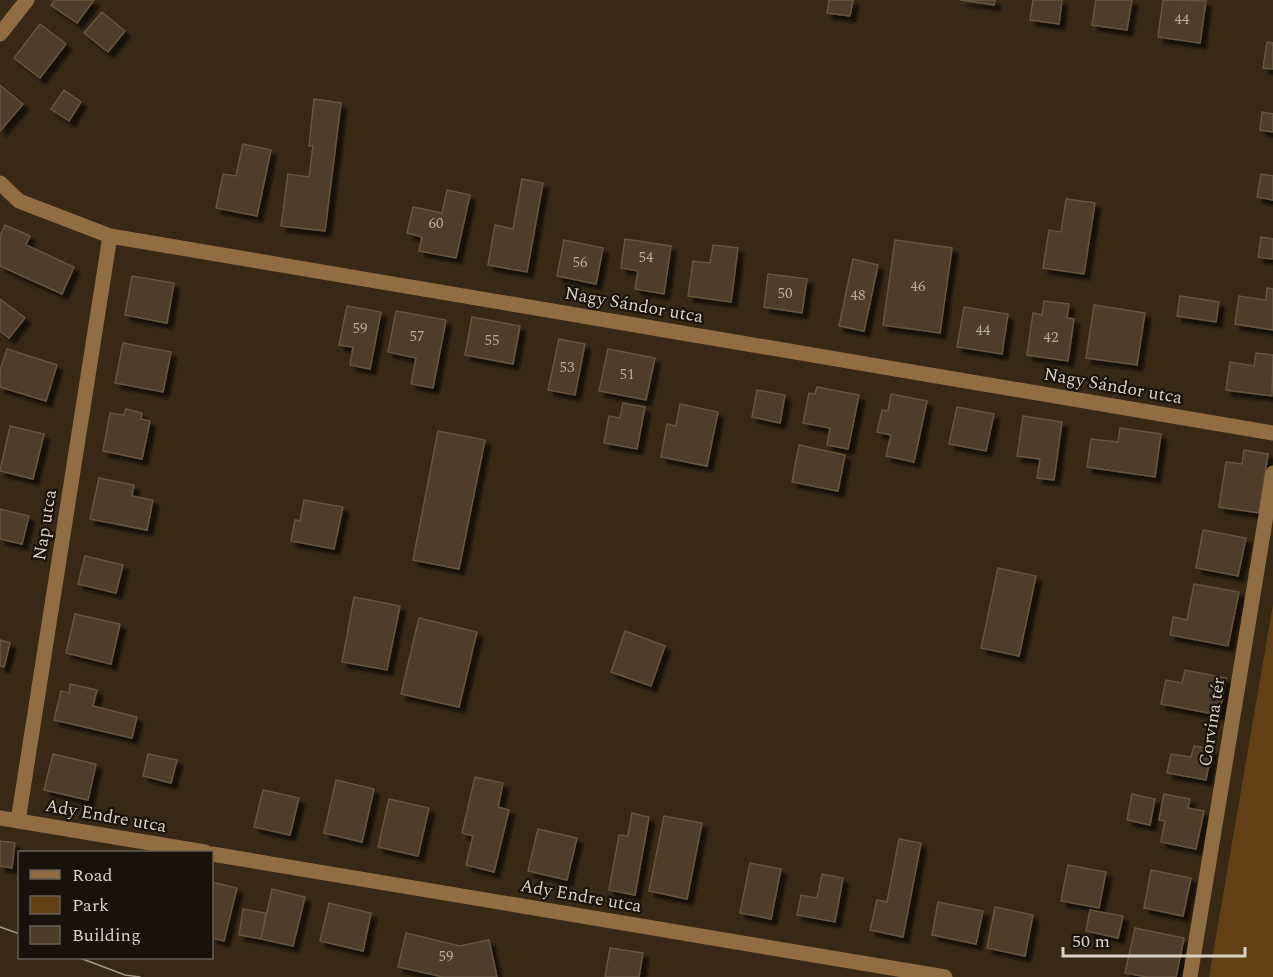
<svg xmlns="http://www.w3.org/2000/svg" width="1273" height="977" viewBox="0 0 1273 977" font-family="Spectral,serif">
  <defs>
    <filter id="shadow"><feDropShadow dx="5.5" dy="5.5" stdDeviation="1.5" flood-color="#0009"/></filter>
  </defs>
  <rect width="100%" height="100%" fill="#382816"/>
  <path fill="#614016" d="M1273 604V977H1209Z"/>
  <path fill="#4d3c29" stroke="#675541" stroke-width="1.5" filter="url(#shadow)" d="M55 0H94L77 23 51 5Z
    M829 0H853L850 16 827 13Z
    M960 0H995L994 5Z
    M1033 0H1062L1059 24 1030 20Z
    M1096 0H1132L1127 30 1092 25Z
    M1163 0 1206 1 1200 43 1158 37Z
    M102 12 125 31 108 52 84 33Z
    M40 24 66 44 40 78 14 58Z
    M1267 42 1273 43V69L1263 68Z
    M0 85 23 104 0 131Z
    M64 90 81 102 69 121 51 109Z
    M314 99 341 103 325 231 281 226 288 174 309 177 313 146H309Z
    M1262 112 1273 114V132L1260 130Z
    M243 144 271 150 257 216 216 208 223 174 236 176Z
    M1261 174 1273 176V200L1257 197Z
    M522 179 543 183 527 272 488 265 495 225 513 229Z
    M447 190 470 195 456 258 419 251 422 237 407 233 413 207 442 213Z
    M1066 199 1095 203 1084 274 1043 268 1049 230 1061 232Z
    M5 225 30 236 26 245 74 267 62 294 0 266V236Z
    M1261 237 1273 239V259L1258 257Z
    M625 239 671 246 664 294 635 289 638 271 621 268Z
    M564 240 603 248 596 284 557 276Z
    M895 240 952 248 940 333 883 325Z
    M713 245 738 248 731 302 688 296 693 261 710 263Z
    M853 259 878 265 864 331 839 326Z
    M768 274 807 279 802 313 764 307Z
    M132 276 174 283 167 323 125 315Z
    M1267 288 1273 289V330L1235 324 1239 296 1266 300Z
    M1180 296 1219 302 1216 322 1177 316Z
    M0 299 25 318 9 338 0 331Z
    M1044 301 1069 304 1067 318 1074 319 1068 361 1027 355 1033 313 1042 315Z
    M1094 305 1145 313 1137 365 1086 358Z
    M347 306 381 312 370 369 350 365 353 347 339 345Z
    M964 307 1008 314 1002 354 957 347Z
    M396 311 446 320 433 388 411 384 416 358 388 352Z
    M472 317 520 326 513 364 465 355Z
    M559 339 585 344 575 395 548 390Z
    M123 343 171 352 163 392 115 383Z
    M7 349 57 365 46 401 0 387V370Z
    M608 349 655 358 646 400 599 391Z
    M1256 353 1273 355 1272 396 1226 390 1230 362 1254 366Z
    M817 387 859 395 848 449 827 445 830 428 803 423 809 393 815 394Z
    M757 390 785 395 780 423 752 417Z
    M891 394 927 401 914 462 886 456 891 435 877 432 882 410 888 411Z
    M623 403 645 407 637 449 604 443 609 416 620 418Z
    M680 404 718 412 707 466 661 457 667 424 676 426Z
    M957 407 994 414 986 451 949 444Z
    M126 409 142 413 141 419 150 421 142 459 103 451 110 413 124 415Z
    M1023 416 1062 422 1054 480 1037 478 1040 459 1017 456Z
    M10 426 44 434 33 479 0 471Z
    M1120 428 1161 434 1155 477 1087 467 1091 439 1118 442Z
    M438 431 485 440 459 569 413 560Z
    M799 445 845 455 838 491 792 482Z
    M1244 450 1268 454 1259 513 1219 507 1226 462 1242 464Z
    M99 478 134 485 132 496 153 500 147 530 90 519Z
    M304 500 343 507 334 549 291 541 295 520 300 521Z
    M0 509 29 516 22 544 0 539Z
    M1203 530 1246 538 1238 576 1196 568Z
    M85 556 123 565 116 593 78 584Z
    M998 568 1036 576 1019 656 981 648Z
    M1194 584 1239 592 1228 646 1170 635 1173 617 1187 620Z
    M354 597 400 606 387 670 342 662Z
    M75 614 120 624 111 664 66 653Z
    M419 618 477 632 459 707 401 694Z
    M625 631 665 646 651 686 611 672Z
    M0 640 10 643 4 667 0 666Z
    M1185 670 1226 678 1219 715 1161 704 1166 680 1182 683Z
    M70 684 97 690 93 706 137 717 132 738 54 720 61 691 69 693Z
    M1194 746 1212 749 1206 780 1167 773 1171 754 1191 757Z
    M53 754 96 764 88 800 44 790Z
    M148 754 177 760 171 783 143 776Z
    M475 777 503 783 498 807 509 810 494 872 466 865 473 836 462 833Z
    M336 780 374 789 362 842 324 833Z
    M263 790 299 798 290 835 254 827Z
    M1132 794 1155 799 1150 825 1127 820Z
    M1164 794 1190 799 1188 808 1204 811 1196 849 1161 842 1165 821 1159 820Z
    M389 799 429 808 418 856 378 847Z
    M632 813 649 817 635 895 609 890 619 835 628 836Z
    M664 816 702 823 687 899 649 891Z
    M538 829 577 838 567 880 528 871Z
    M899 839 921 843 903 937 870 930 877 900 887 902Z
    M0 841 15 843 12 868 0 866Z
    M750 863 781 869 771 919 740 913Z
    M1068 865 1106 872 1099 908 1061 901Z
    M1151 870 1191 878 1183 916 1144 908Z
    M822 874 843 878 835 922 797 915 801 895 817 898Z
    M212 882 237 888 224 941 212 938Z
    M272 889 305 897 293 946 261 939Z
    M938 902 983 911 976 944 932 935Z
    M329 903 371 913 363 951 320 941Z
    M995 907 1033 915 1025 956 987 948Z
    M243 909 266 913 261 939 239 935Z
    M1090 910 1123 916 1118 938 1086 931Z
    M1135 928 1184 938 1176 977H1147L1125 973Z
    M406 933 460 946 489 940 497 977H443L398 967Z
    M610 948 643 953 639 977H605Z"/>
  <g fill="none" stroke-linecap="round" stroke-linejoin="round">
    <path stroke="#906d43" stroke-width="15" d="M0 34 27 0
      M0 183 19 201 110 236 1273 433
      M0 818 205 852
      M18 821 110 236
      M212 854 945 977
      M1190 977 1273 473"/>
    <path stroke="#a39789" stroke-width="1.5" d="M0 927 20 934
      M80 958 125 975 140 977"/>
  </g>
  <g text-anchor="middle" dominant-baseline="central" stroke-width="4.5" stroke-linejoin="round" paint-order="stroke">
    <g font-size="15" fill="#b7ab9d">
      <text x="1182" y="19">44</text>
      <text x="436" y="223">60</text>
      <text x="646" y="257">54</text>
      <text x="580" y="262">56</text>
      <text x="918" y="286">46</text>
      <text x="785" y="293">50</text>
      <text x="858" y="295">48</text>
      <text x="360" y="328">59</text>
      <text x="983" y="330">44</text>
      <text x="417" y="336">57</text>
      <text x="1051" y="337">42</text>
      <text x="492" y="340">55</text>
      <text x="567" y="367">53</text>
      <text x="627" y="374">51</text>
      <text x="446" y="956">59</text>
    </g>
    <g font-size="18" fill="#dad0c4" stroke="#1a120a">
      <text transform="translate(634 305) rotate(10)">Nagy Sándor utca</text>
      <text transform="translate(1113 386) rotate(10)">Nagy Sándor utca</text>
      <text transform="translate(45 525) rotate(-81)">Nap utca</text>
      <text transform="translate(1212 722) rotate(-81)">Corvina tér</text>
      <text transform="translate(106 816) rotate(10)">Ady Endre utca</text>
      <text transform="translate(581 896) rotate(10)">Ady Endre utca</text>
    </g>
  </g>
  <rect x="18" y="851" width="195" height="108" fill="#1a120a" stroke="#675e54" stroke-width="1.5"/>
  <rect x="30" y="870" width="30" height="9" fill="#906d43" stroke="#675e54" stroke-width="1.5"/>
  <text x="72" y="881" font-size="18" fill="#dad0c4">Road</text>
  <rect x="30" y="896" width="30" height="18" fill="#614016" stroke="#675e54" stroke-width="1.5"/>
  <text x="72" y="911" font-size="18" fill="#dad0c4">Park</text>
  <rect x="30" y="926" width="30" height="18" fill="#4d3c29" stroke="#675e54" stroke-width="1.5"/>
  <text x="72" y="941" font-size="18" fill="#dad0c4">Building</text>
  <path d="M1063 947v9h182v-9" fill="none" stroke="#dad0c4" stroke-width="3"/>
  <text x="1072" y="947" font-size="18" fill="#dad0c4" stroke="#1a120a" stroke-width="4.5" paint-order="stroke">50 m</text>
</svg>
